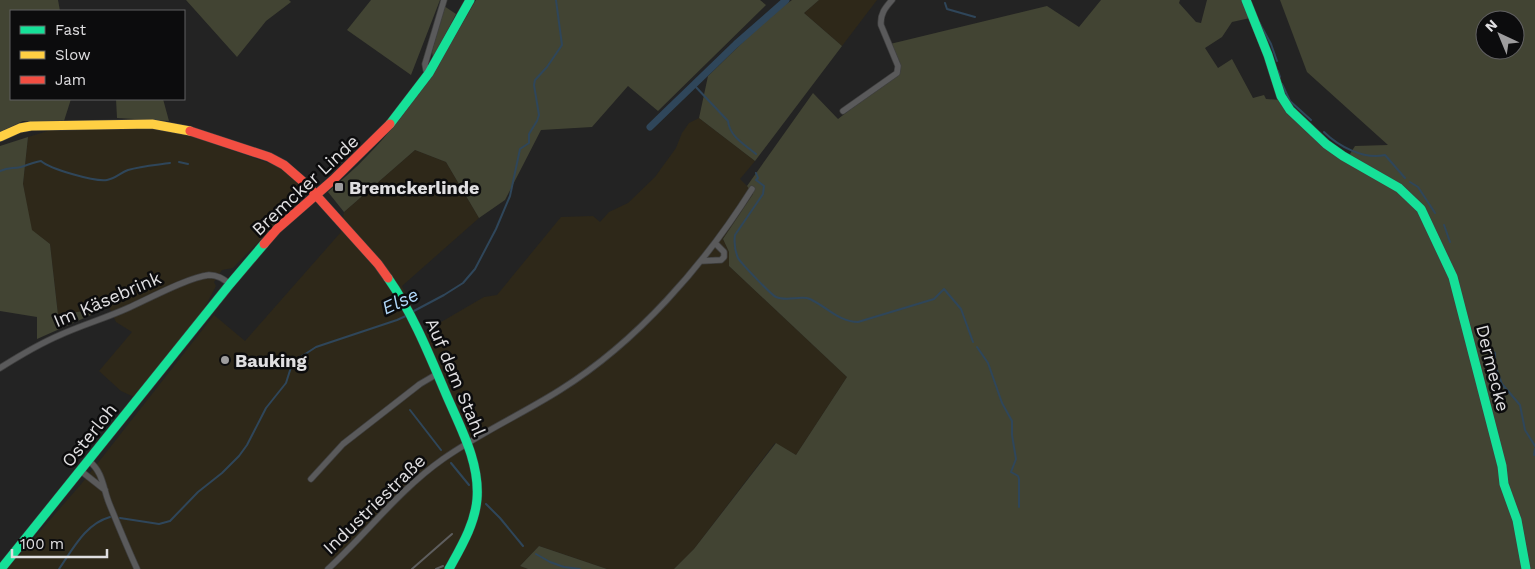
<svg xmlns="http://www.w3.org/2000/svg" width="1535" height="569" viewBox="0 0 1535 569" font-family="'Work Sans',sans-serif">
  <rect width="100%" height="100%" fill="#232323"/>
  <path fill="#2e2819" d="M819 0H877L842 46 804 13Z
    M699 118 755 161 740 179 754 193 723 239 729 252V266L847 377 796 455 775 443 694 549 674 569H607L539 546 520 566 528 569H7L82 483 214 315 245 341 341 232 344 212 415 150 446 162 479 218 402 286 424 332 484 297 497 295 561 217 593 216 600 222 609 212 628 203 655 177 676 148 682 133 689 123Z
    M120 127 171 129 280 167 308 191 233 268 222 270 214 282 216 286 199 318 134 397 121 391 99 371 132 332 116 322 109 307 58 315 50 244 31 230 23 184 28 137 58 128Z"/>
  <path fill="#424433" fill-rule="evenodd" d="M0 0H58L60 11H11V99H71L64 121H23L0 132Z
    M186 0H289L291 2 266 21 237 57Z
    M371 0H440L411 75 347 30Z
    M476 0H760L766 5 658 111 628 86 592 127 541 130 505 200 479 218 446 162 415 150 344 212 328 192C341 180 355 169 367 156 412 111 444 55 476 0Z
    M792 0H819L804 13 842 46 755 161 699 118 708 76 771 15Z
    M1101 0H1180L1179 3 1196 22 1201 23 1207 0H1243L1250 18 1232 22 1222 37 1205 48 1218 68 1232 59 1253 98 1264 95 1266 99 1281 100 1311 135 1345 162 1355 146 1388 145 1307 72 1280 0H1535V569H674L694 549 776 443 796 455 847 377 729 266V252L723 239 753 194 747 186 813 93 838 119 900 71 890 44 1047 6 1079 27ZM1485 20H1515V50H1485Z
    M444 6 456 14 433 58 432 52Z
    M116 99H163L169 121 117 118Z
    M28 137 23 184 32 230 50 244 58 315 109 307 37 339V317L0 311V146Z
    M539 546 607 569H528L520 566Z"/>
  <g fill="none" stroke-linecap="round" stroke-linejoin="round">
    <path stroke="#2f465a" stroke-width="2" d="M945 3 947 9 975 17
      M1259 22 1271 44 1277 61
      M1278 71 1280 77
      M693 84 728 121C730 137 744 144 756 154
      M1282 84 1290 101 1311 120
      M1324 132C1338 146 1364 160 1385 155L1405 178
      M179 162 188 164
      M0 171C9 167 12 169 21 167 28 165 34 162 41 161 50 169 95 182 107 180 115 179 120 173 128 170 141 166 156 165 170 163
      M756 173 758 178 756 180 764 186 763 194 735 235C734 242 735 251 738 258 741 263 771 295 776 297 787 302 801 295 810 299 827 307 839 322 858 322L934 299 944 289 961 309 973 342
      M1410 182 1418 187 1435 213
      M1444 225 1450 242
      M412 312 444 295 463 283 475 269 496 229 510 196 520 149 529 143V134L537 121 539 115 534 85 535 80 547 67 562 45 556 0
      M1490 342V349L1495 353V365L1502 384 1520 405 1525 430 1535 446
      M977 347 988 363 1002 403 1012 421V435L1016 459 1011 472 1018 476 1019 479V507
      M410 410 441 450
      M1534 455 1535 449
      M451 463 469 485
      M486 504 500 518 523 546
      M120 518 159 524 170 521 198 492 222 473 239 456 247 445 266 408 286 383 292 364 296 360 316 347 397 320 408 315
      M536 554 550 562 564 567 580 569
      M59 569C73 549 85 524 110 517"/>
    <path stroke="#2f465a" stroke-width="7" d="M650 127 736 44 786 0"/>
    <defs>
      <path id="street" d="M429 73 426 70 425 64 444 0
        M843 111 897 73 898 66 881 25C880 14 885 8 892 0
        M701 261 721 260 724 257V252L715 243
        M0 368C19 356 39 344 60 335 82 325 106 318 128 308 148 299 189 277 209 275 218 275 223 279 230 284
        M89 461C103 472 103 488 109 503 118 525 127 547 137 569
        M81 471 105 490
        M311 479 343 444 420 384 437 374
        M328 569C367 533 399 490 443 459 480 433 522 414 560 390 637 342 704 265 752 189"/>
      <path id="fast" d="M1246 0 1268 55 1281 96 1290 110 1326 144 1343 156 1399 188 1421 209 1453 277 1502 466 1504 484 1517 520 1526 569
        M390 124 429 73 470 0
        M388 278C413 314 429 354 446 394 460 427 480 462 477 499 475 524 461 547 449 569
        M1 569 230 284 264 244"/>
      <path id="slow" d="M0 137 20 128 31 126 152 124 190 131"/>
      <path id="jam" d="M190 131 269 157 284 165 307 185 378 264 388 278
        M264 244 277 229 333 180 390 124"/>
    </defs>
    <use href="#street" stroke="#3f3f3f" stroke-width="7"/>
    <use href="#fast" stroke="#3f3f3f" stroke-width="10"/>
    <use href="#slow" stroke="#3f3f3f" stroke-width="10"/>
    <use href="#jam" stroke="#3f3f3f" stroke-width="10"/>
    <use href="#street" stroke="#5a5a5b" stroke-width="5.5"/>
    <use href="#fast" stroke="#16e098" stroke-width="9"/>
    <use href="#slow" stroke="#ffcf43" stroke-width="9"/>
    <use href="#jam" stroke="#f24e42" stroke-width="9"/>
    <path stroke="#5e5e5e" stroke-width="2" d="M412 569 452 534
      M436 569 443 566"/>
  </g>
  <g fill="#9e9d9e" stroke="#0c0c0d" stroke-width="2">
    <rect x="334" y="182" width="10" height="10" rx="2.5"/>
    <circle cx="225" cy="360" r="5"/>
  </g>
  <g text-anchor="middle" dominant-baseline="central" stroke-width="5" stroke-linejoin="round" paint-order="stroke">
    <g font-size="18" fill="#e0dfe1" stroke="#0c0c0d">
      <text transform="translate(305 185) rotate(-43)">Bremcker Linde</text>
      <text transform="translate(107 299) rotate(-23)">Im Käsebrink</text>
      <text transform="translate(1493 368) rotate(76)">Dermecke</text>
      <text transform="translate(456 377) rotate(67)">Auf dem Stahl</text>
      <text transform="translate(89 435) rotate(-51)">Osterloh</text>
      <text transform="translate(374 504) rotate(-44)">Industriestraße</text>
    </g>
    <g font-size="18" font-weight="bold" fill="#e0dfe1" stroke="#0c0c0d" text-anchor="start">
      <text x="349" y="187">Bremckerlinde</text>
      <text x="235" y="360">Bauking</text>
    </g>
    <g font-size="19" font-style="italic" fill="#aed5f7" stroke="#0c0c0d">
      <text transform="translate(400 301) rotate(-25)">Else</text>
    </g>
  </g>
  <rect x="10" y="10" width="175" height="90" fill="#0c0c0d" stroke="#616062"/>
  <rect x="20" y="26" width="25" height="8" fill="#16e098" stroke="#616062"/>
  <text x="55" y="35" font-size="15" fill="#e0dfe1">Fast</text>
  <rect x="20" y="51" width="25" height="8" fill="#ffcf43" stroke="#616062"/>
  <text x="55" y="60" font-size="15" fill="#e0dfe1">Slow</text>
  <rect x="20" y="76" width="25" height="8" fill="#f24e42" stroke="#616062"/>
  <text x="55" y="85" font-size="15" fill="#e0dfe1">Jam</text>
  <g transform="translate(1500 35) rotate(316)"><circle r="24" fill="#0c0c0d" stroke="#616062"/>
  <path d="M0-4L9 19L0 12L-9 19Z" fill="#9e9d9e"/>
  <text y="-8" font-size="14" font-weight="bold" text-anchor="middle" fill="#e0dfe1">N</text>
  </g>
  <path d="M12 549v8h95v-8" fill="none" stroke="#e0dfe1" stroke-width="2.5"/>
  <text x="20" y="549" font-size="15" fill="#e0dfe1" stroke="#0c0c0d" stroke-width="4" paint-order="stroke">100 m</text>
</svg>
